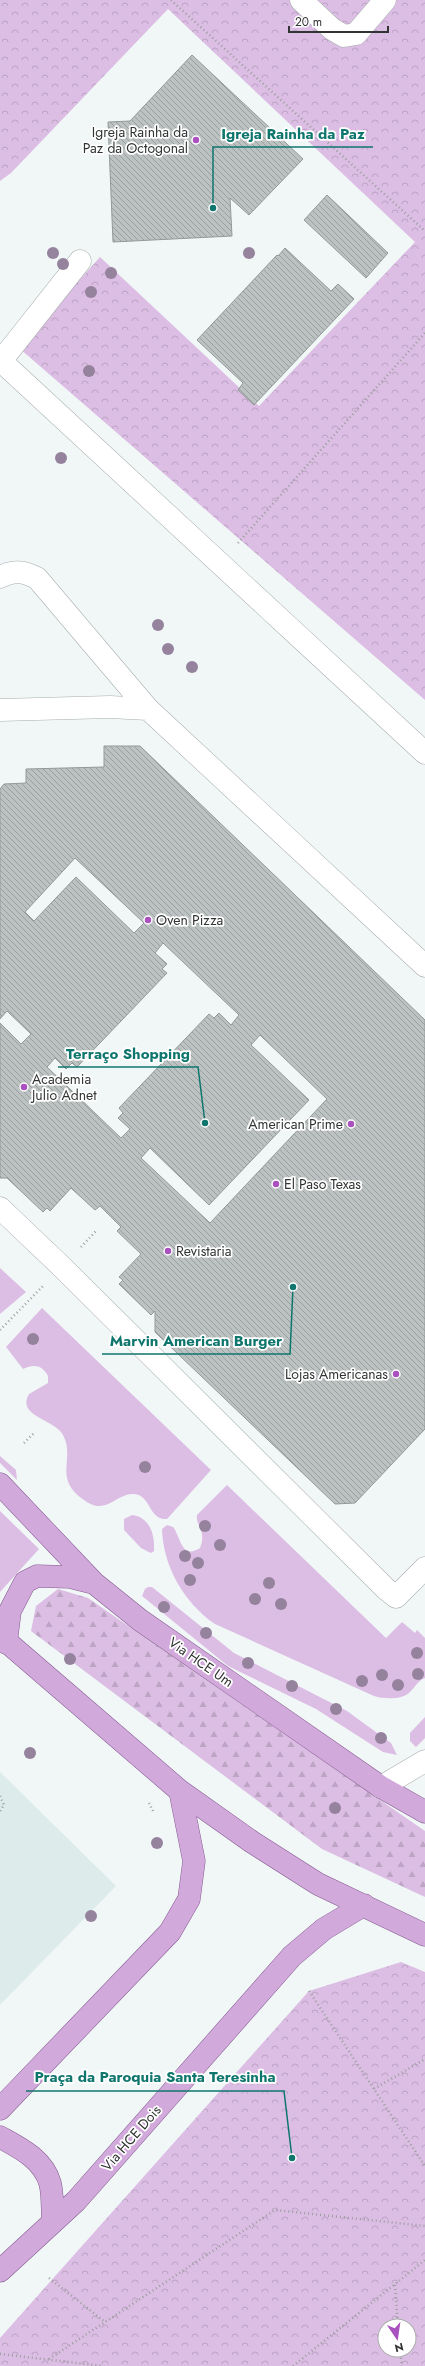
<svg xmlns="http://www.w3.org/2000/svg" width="425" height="2366" viewBox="0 0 425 2366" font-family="Jost,sans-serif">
  <defs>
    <pattern id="forest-firs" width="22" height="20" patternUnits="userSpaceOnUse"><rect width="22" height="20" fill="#dcbde4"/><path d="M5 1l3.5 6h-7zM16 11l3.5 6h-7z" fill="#bda3c4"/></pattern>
    <pattern id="park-crowns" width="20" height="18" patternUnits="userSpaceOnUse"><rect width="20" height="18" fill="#dcbde4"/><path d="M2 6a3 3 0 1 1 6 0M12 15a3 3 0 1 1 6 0" fill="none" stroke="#bda3c4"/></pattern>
    <pattern id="building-back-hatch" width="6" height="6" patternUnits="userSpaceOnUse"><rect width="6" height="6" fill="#bcc2c1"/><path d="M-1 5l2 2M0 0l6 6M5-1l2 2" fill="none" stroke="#999e9e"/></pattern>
  </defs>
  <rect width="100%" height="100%" fill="#f1f7f7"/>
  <path fill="#ddeceb" d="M0 1772 116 1886 0 2005Z"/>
  <path fill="#dcbde4" d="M0 1268 26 1292 0 1314Z
    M42 1308 211 1470 167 1519C149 1521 151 1495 134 1494 117 1492 106 1517 84 1500 52 1478 76 1459 63 1435 55 1419 16 1417 29 1394L48 1383V1376C42 1365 34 1364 23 1369L6 1347Z
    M0 1456 16 1470 17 1480 0 1463Z
    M227 1485 386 1638 402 1622 415 1633 417 1630 425 1638V1678C416 1682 415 1688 409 1693 401 1700 384 1699 374 1696L215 1624C184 1603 163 1566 162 1529L167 1525 173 1527C181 1537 181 1560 200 1548 207 1531 195 1525 197 1515Z
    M0 1511 39 1549 0 1592Z
    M132 1515C150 1517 155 1535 154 1551L151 1553 141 1548 124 1530V1519Z
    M148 1587H152L234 1653 347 1711 391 1743 397 1755 383 1752 316 1709 228 1666 142 1596 145 1589Z
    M425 1717V1738L416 1747 410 1741V1733Z"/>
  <path fill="url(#forest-firs)" d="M58 1589 88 1598 425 1831V1897L322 1849 31 1631 36 1606Z"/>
  <path fill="url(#park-crowns)" fill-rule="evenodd" d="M0 0H425V700L19 348 100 257 259 406 415 242 168 9 11 173 0 181Z
    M401 1962 425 1972V2366H0V2338L309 1991ZM385 2326H409V2350H385Z"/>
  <path fill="url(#building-back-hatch)" stroke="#939999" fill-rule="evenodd" d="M192 55 303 159 249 215 230 198 232 236 113 242 108 122 130 121Z
    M327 195 388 253 366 278 304 220Z
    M285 248 331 291 338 284 354 299 254 405 238 390 243 383 197 340 277 255 278 256Z
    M104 746H140L425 1020V1429L355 1503 335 1504 155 1332V1311L151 1315 119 1284 123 1280 119 1277 141 1254 117 1231 121 1227 100 1206 95 1210 71 1188 50 1211 47 1208 43 1212 7 1178H0V1023L21 1044 31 1034 7 1011 0 1019V789L4 784 26 783V769L104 767ZM75 858 144 923 134 933 76 877 34 921 25 912ZM163 943 239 1015 231 1025 219 1013 214 1018 209 1014 119 1108 123 1113 118 1118 130 1129 121 1138 47 1067 55 1058 66 1069 72 1063 77 1067 167 973 162 969 167 964 155 953ZM260 1035 327 1099 210 1223 141 1158 150 1148 209 1205 309 1100 251 1045Z"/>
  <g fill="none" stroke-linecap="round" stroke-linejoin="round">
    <defs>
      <path id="minor" d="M301 0 332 29 344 36 356 34 385 0
        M1 361 80 261
        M0 363 1 361C142 493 284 622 425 753
        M0 577C14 570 23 571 37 578L148 709
        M0 710 110 707 148 709 425 966
        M0 1208 62 1267 386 1589 396 1597 425 1568
        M381 1787 425 1761"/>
      <path id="major" d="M0 1484 94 1583 140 1620 381 1787 425 1812
        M0 1636 180 1791 252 1842 318 1884 425 1935
        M6 1643 10 1611 25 1582 37 1576 70 1577 94 1583
        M0 2109 170 1932 189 1899 194 1861 180 1791
        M0 2137C20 2148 43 2159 50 2183 53 2194 52 2209 53 2221
        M0 2271 76 2201 292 1956 324 1929 364 1905"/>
    </defs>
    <use href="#minor" stroke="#a8adad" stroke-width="23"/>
    <use href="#major" stroke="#855b91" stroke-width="23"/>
    <path stroke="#9b9f9f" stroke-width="2.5" stroke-dasharray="1 3" stroke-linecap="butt" d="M171 0 425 231
      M238 543 425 333
      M81 1247 97 1230
      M0 1330 43 1286
      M24 1443 35 1432
      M0 1796 4 1805 0 1811
      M149 1803 154 1813
      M309 1991 425 2166
      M374 2089 425 2059
      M49 2278 105 2322
      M395 2285 398 2326
      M400 2350 402 2366
      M0 2354 103 2366
      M49 2359 275 2210 425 2226
      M293 2366 425 2260"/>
    <use href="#minor" stroke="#fff" stroke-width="22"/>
    <use href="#major" stroke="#d1a9db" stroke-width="22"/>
  </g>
  <g fill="#95829d">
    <circle cx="53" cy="253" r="6"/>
    <circle cx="249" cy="253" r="6"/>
    <circle cx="63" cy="264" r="6"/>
    <circle cx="111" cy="273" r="6"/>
    <circle cx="91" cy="292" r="6"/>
    <circle cx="89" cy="371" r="6"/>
    <circle cx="61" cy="458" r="6"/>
    <circle cx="158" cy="625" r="6"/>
    <circle cx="168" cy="649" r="6"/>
    <circle cx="192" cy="667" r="6"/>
    <circle cx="33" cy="1339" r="6"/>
    <circle cx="145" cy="1467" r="6"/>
    <circle cx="205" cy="1526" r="6"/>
    <circle cx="220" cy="1545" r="6"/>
    <circle cx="185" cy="1556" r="6"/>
    <circle cx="198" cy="1563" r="6"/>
    <circle cx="190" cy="1580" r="6"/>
    <circle cx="269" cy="1583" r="6"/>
    <circle cx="255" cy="1599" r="6"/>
    <circle cx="281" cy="1604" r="6"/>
    <circle cx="164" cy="1607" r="6"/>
    <circle cx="206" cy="1633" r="6"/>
    <circle cx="417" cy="1653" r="6"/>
    <circle cx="70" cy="1659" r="6"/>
    <circle cx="248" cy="1663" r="6"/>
    <circle cx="418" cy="1674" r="6"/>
    <circle cx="382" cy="1675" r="6"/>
    <circle cx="362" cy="1681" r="6"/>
    <circle cx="398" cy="1685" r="6"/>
    <circle cx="292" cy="1686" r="6"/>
    <circle cx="336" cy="1709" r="6"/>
    <circle cx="381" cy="1738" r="6"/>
    <circle cx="30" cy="1753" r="6"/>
    <circle cx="335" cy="1808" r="6"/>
    <circle cx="157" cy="1843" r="6"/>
    <circle cx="91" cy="1916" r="6"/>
  </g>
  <g fill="#a951be" stroke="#fff" stroke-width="1.5">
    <circle cx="196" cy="140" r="4"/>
    <circle cx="148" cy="920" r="4"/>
    <circle cx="24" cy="1087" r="4"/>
    <circle cx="351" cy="1124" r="4"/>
    <circle cx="276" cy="1184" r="4"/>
    <circle cx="168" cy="1251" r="4"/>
    <circle cx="396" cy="1374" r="4"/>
  </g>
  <g text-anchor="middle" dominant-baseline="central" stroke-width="3.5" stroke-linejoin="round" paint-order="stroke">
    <g font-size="14" fill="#323434" stroke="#fff" text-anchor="start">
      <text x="188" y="132" text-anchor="end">Igreja Rainha da<tspan x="188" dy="16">Paz da Octogonal</tspan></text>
      <text x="156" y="920">Oven Pizza</text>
      <text x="32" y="1079">Academia<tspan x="32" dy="16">Julio Adnet</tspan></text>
      <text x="343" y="1124" text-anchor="end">American Prime</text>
      <text x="284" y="1184">El Paso Texas</text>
      <text x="176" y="1251">Revistaria</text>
      <text x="388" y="1374" text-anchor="end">Lojas Americanas</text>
    </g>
    <g font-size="14" fill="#323434" stroke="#fff">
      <text transform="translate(201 1662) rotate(35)">Via HCE Um</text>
      <text transform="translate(131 2138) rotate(-49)">Via HCE Dois</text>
    </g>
  </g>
  <path fill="none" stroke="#0f766e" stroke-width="1.5" d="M213 208L213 147H373M205 1123L198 1067H58M293 1287L290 1354H102M292 2158L284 2091H26"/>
  <g fill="#0f766e" stroke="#fff" stroke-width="1.5">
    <circle cx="213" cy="208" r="4"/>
    <circle cx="205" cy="1123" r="4"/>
    <circle cx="293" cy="1287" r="4"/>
    <circle cx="292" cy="2158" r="4"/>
  </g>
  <g font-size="15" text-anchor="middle" font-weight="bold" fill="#0f766e" stroke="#fff" stroke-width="3.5" stroke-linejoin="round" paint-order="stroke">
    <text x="293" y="139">Igreja Rainha da Paz</text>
    <text x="128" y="1059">Terraço Shopping</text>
    <text x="196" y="1346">Marvin American Burger</text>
    <text x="155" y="2082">Praça da Paroquia Santa Teresinha</text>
  </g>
  <g transform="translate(397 2338) rotate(167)"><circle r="19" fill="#ffffff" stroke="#adaeae"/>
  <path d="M0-3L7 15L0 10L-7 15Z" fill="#a951be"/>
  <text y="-6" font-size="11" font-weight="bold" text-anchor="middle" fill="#323434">N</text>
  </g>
  <path d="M289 26v6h99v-6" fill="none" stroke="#323434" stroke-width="2"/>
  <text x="295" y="26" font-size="12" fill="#323434" stroke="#ffffff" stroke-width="3" paint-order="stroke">20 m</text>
</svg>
